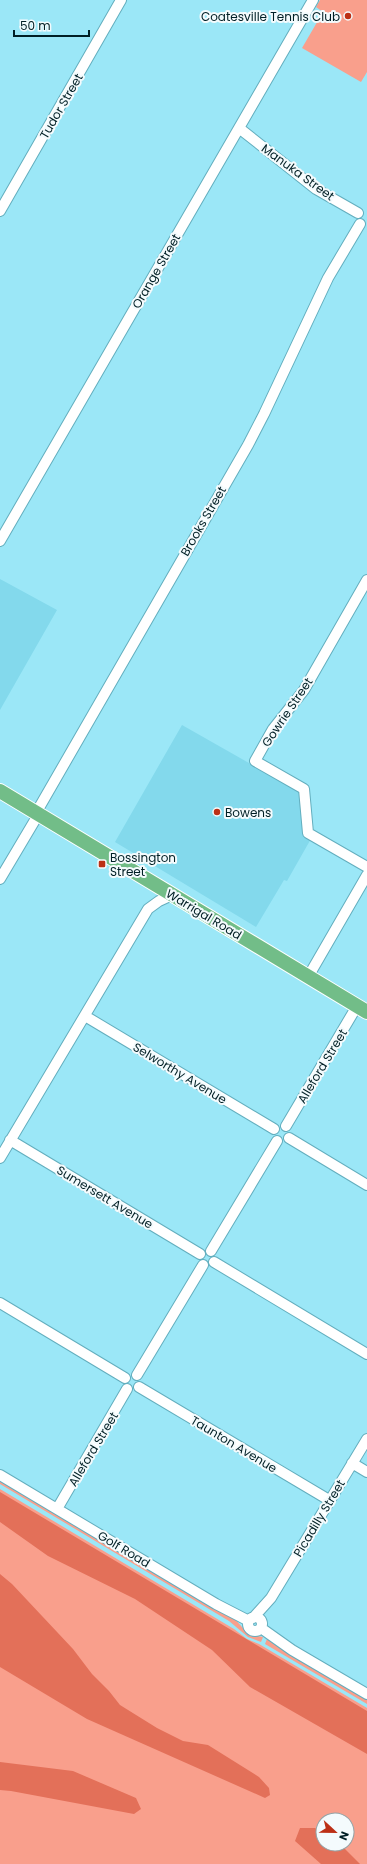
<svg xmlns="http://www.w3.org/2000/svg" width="367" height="1864" viewBox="0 0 367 1864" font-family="Poppins,sans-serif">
  <rect width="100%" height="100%" fill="#9be7f7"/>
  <path fill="#83d9ec" d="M0 579 57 610 0 710Z
    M182 725 300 792 312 837 287 881 284 880 256 927 115 842Z"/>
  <path fill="#f99f8c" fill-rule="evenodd" d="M320 0H367V72L361 82 302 48 323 12 316 7Z
    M0 1480 235 1619 248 1634 263 1637 261 1642 248 1637 229 1621 0 1484Z
    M0 1489 234 1629 247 1639 259 1644 367 1708V1864H0ZM323 1820H347V1844H323Z
    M267 1639 367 1700V1704L265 1644Z"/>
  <path fill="#e37059" d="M0 1492 367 1711V1754L250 1687 212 1650 135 1599 48 1556 0 1522Z
    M0 1574 12 1584 73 1649 92 1674 109 1691 120 1705 157 1728 183 1741 208 1745 259 1777 269 1788 270 1795 265 1798 87 1719 0 1667Z
    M0 1762 73 1771 136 1798 141 1809 134 1814 11 1791 0 1790Z
    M300 1828H315L323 1833V1844H340L360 1864H321L295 1841Z"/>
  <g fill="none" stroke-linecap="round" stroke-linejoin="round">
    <defs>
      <path id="minor" d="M239 128 316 189 358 213
        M0 211 121 0
        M0 541 313 0
        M367 580 304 690 273 729 255 761 304 789 308 833 367 867
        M36 813 248 445 264 414 328 278 360 224
        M0 879 38 815
        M308 977 367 875
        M85 1016 274 1129
        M286 1126 357 1006
        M289 1138 367 1185
        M10 1140 200 1254
        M0 1158 148 909 159 901 172 895
        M211 1251 277 1141
        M214 1262 367 1354
        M0 1303 125 1378
        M137 1375 203 1265
        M139 1387 329 1500
        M352 1463 367 1472
        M0 1475 216 1604 249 1621
        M57 1509 127 1389
        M248 1624a7 7 0 1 1 14 0a7 7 0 1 1-14 0Z
        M253 1618 271 1598 367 1439
        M261 1628 292 1650 367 1694"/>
      <path id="highway" d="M0 791 367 1012"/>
    </defs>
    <use href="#minor" stroke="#63aebe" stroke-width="12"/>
    <use href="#highway" stroke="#fff" stroke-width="16"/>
    <use href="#minor" stroke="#fff" stroke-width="10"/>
    <use href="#highway" stroke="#72bd88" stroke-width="14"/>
  </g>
  <g fill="#bc3016" stroke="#f4fbfd" stroke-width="1.5">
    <circle cx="348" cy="16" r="4"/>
    <circle cx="217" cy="812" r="4"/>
    <rect x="98" y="860" width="8" height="8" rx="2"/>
  </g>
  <g text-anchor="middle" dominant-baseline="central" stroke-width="4" stroke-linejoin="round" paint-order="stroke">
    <g font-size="12" fill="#001f25" stroke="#f4fbfd" text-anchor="start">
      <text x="340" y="16" text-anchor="end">Coatesville Tennis Club</text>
      <text x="225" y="812">Bowens</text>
      <text x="110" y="857">Bossington<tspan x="110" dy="14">Street</tspan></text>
    </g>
    <g font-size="12" fill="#001f25" stroke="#f4fbfd">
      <text transform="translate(61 106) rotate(-60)">Tudor Street</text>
      <text transform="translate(298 172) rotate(36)">Manuka Street</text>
      <text transform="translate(156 271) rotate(-60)">Orange Street</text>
      <text transform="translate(203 521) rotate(-60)">Brooks Street</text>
      <text transform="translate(287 712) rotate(-56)">Gowrie Street</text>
      <text transform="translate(204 914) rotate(31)">Warrigal Road</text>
      <text transform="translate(322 1066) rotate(-59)">Alleford Street</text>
      <text transform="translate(180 1073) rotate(31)">Selworthy Avenue</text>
      <text transform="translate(105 1197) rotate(31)">Sumersett Avenue</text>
      <text transform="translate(234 1444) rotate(31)">Taunton Avenue</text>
      <text transform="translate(93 1449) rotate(-59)">Alleford Street</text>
      <text transform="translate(319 1518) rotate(-59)">Picadilly Street</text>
      <text transform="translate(124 1549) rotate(31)">Golf Road</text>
    </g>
  </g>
  <g transform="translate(335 1832) rotate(112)"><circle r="19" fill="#f4fbfd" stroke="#92a3a7"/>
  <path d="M0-3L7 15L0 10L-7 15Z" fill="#bc3016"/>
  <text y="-6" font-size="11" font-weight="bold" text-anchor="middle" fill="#001f25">N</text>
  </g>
  <path d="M14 30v6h75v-6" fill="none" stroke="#001f25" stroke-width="2"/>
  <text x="20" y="30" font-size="12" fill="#001f25" stroke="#f4fbfd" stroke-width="3" paint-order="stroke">50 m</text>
</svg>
